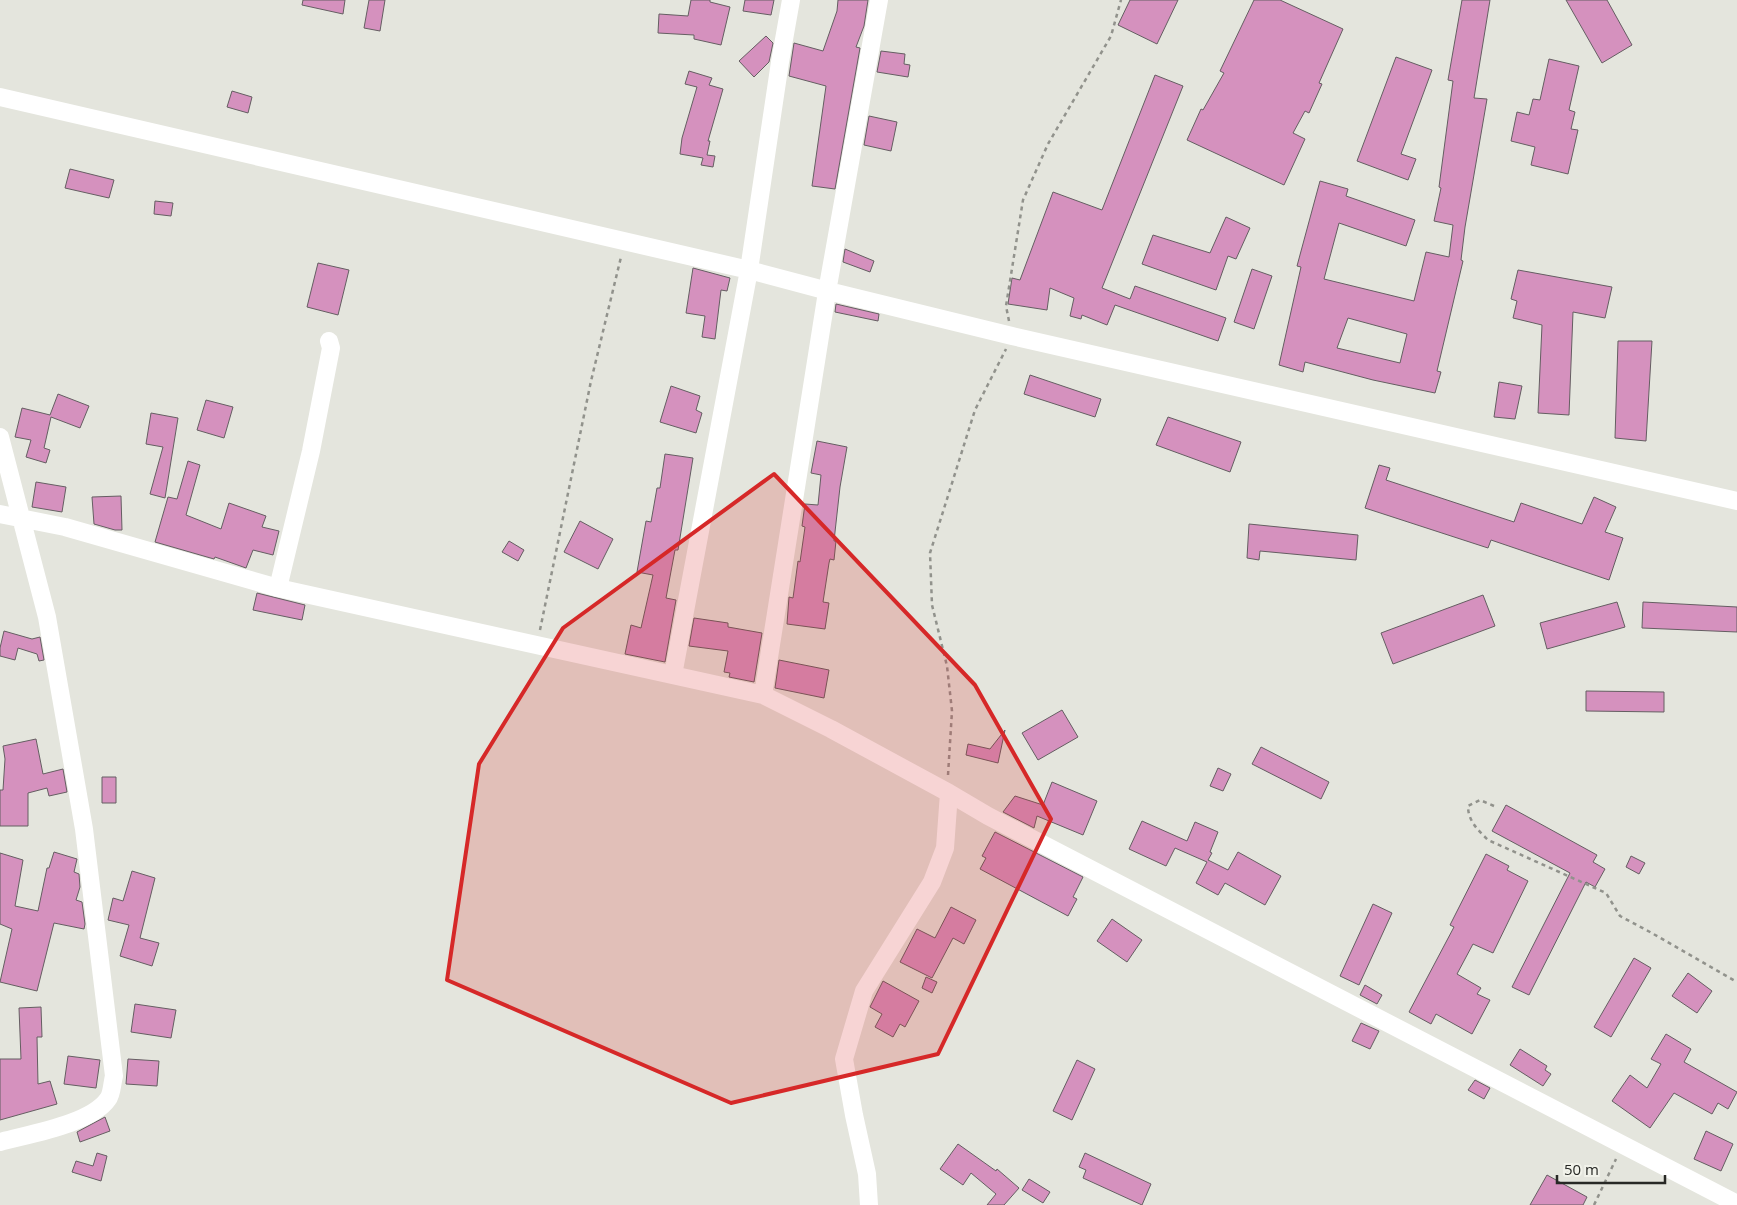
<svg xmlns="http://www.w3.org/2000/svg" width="1737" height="1205" viewBox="0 0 1737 1205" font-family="'Open Sans',sans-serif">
  <rect width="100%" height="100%" fill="#e4e5dd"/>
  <path fill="#d591be" stroke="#655e62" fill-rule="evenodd" d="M303 0H345L343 14 302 5Z
    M369 0H385L380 31 364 28Z
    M691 0H710V2L730 7 721 45 694 39V35L658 33 659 14 688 16Z
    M745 0H774L771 15 743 11Z
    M838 0H868L864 26 856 47 860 48 835 189 812 186 826 86 789 76 794 43 823 51 837 11Z
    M1130 0H1178L1157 44 1118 25Z
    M1254 0H1280L1343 29 1319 83 1322 84 1309 113 1305 111 1293 133 1305 139 1284 185 1187 140 1201 109 1203 110 1224 73 1220 71Z
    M1462 0H1490L1474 98 1487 99 1465 227 1461 260 1463 261 1437 371 1441 372 1435 393 1373 380 1305 362 1303 372 1279 365 1301 267 1297 266 1320 181 1348 189 1346 196 1415 220 1406 246 1339 223 1324 279 1414 301 1426 252 1449 257 1453 225 1434 221 1441 188 1439 187 1453 81 1448 80ZM1348 318 1407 334 1400 363 1337 348Z
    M1566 0H1607L1632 45 1602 63Z
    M766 36 773 43 769 62 754 77 739 61Z
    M881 51 905 54 904 64 910 65 908 77 877 72Z
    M1396 57 1432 70 1401 154 1416 159 1408 180 1357 161Z
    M1549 59 1579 66 1569 110 1575 112 1571 129 1578 130 1568 174 1531 165 1535 147 1511 141 1517 112 1529 115 1533 99 1540 100Z
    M689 71 712 78 709 85 723 89 708 141H710L707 155 715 156 713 167 701 165 703 158 680 154 682 138 697 87 685 84Z
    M1155 75 1183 86 1102 288 1130 299 1135 286 1226 318 1218 341 1115 305 1107 325 1082 315 1081 319 1070 316 1074 298 1050 288 1047 310 1008 304 1012 278 1020 280 1053 192 1102 210Z
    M232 91 252 97 248 113 227 107Z
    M869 116 897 122 891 151 864 145Z
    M70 169 114 180 109 198 65 188Z
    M155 201 173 203 171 216 154 214Z
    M1226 217 1250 228 1236 259 1228 256 1216 290 1142 264 1153 235 1210 253Z
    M845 249 874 261 870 272 843 262Z
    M318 263 349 270 338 315 307 307Z
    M693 268 730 278 727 291 721 290 715 339 702 337 705 316 686 313Z
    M1252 269 1272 276 1254 329 1234 322Z
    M1518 270 1612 287 1605 318 1573 312 1569 415 1538 413 1542 325 1513 318 1517 301 1511 299Z
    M836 304 879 314 878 321 835 312Z
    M1618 341H1652L1646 441 1615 438Z
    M1030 375 1101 399 1095 417 1024 394Z
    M1499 382 1522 386 1515 419 1494 417Z
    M671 386 700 396 696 410 702 413 696 433 660 422Z
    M58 394 89 406 80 428 51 417 44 448 50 450 46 463 26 457 31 440 15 437 22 408 50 415Z
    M206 400 233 407 224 438 197 430Z
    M151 413 178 418 165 498 150 494 163 447 146 444Z
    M1168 417 1241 442 1230 472 1156 445Z
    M817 441 847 447 840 487 834 541H836L834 560 830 559 829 563 823 602 829 603 825 629 787 624 789 597 793 598 798 561 800 562 805 527 802 526 805 504 818 505 821 475 811 473Z
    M665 454 693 458 678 550H675L666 598 676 600 665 662 625 654 631 625 641 628 653 575 637 572 646 521 651 522 657 488H660Z
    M188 461 200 465 186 515 221 529 229 503 266 516 262 527 279 531 273 555 253 550 246 568 215 557 214 559 155 542 168 497 177 499Z
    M1379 465 1390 468 1386 480 1514 522 1521 503 1582 524 1594 497 1616 507 1605 532 1623 538 1609 580 1491 540 1488 548 1365 508Z
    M36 482 66 487 62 512 32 507Z
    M121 496 122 530H115L94 524 92 497Z
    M580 521 613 539 598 569 564 552Z
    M1249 524 1358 535 1356 560 1260 551 1259 560 1247 558Z
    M509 541 524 550 518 561 502 552Z
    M257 593 305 605 302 620 253 610Z
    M1483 595 1495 626 1393 664 1381 633Z
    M1617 602 1625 627 1547 649 1540 623Z
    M1643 602 1737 607V632L1642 628Z
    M694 618 728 623V627L762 633 754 682 729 677 730 673 724 672 728 651 689 646Z
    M4 631 32 639 40 637 44 660 39 661 37 654 18 648 15 660 0 656V648Z
    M779 660 829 670 824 698 775 688Z
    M1586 691 1664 692V712L1586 711Z
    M1062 710 1078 737 1038 760 1022 733Z
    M1005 730 998 763 966 755 968 744 990 749Z
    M36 739 43 774 63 769 67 792 49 796 47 788 28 793V826H0V790H3L5 759 3 746Z
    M1261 747 1329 782 1321 799 1252 764Z
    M1218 768 1231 774 1223 791 1210 786Z
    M102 777H116V803H102Z
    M1052 782 1097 801 1083 835 1037 816 1034 828 1003 812 1015 796 1043 805Z
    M1506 805 1597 855 1593 862 1605 869 1595 887 1586 882 1529 995 1512 987 1570 873 1492 831Z
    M1142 821 1187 841 1195 822 1218 832 1210 852 1212 853 1208 860 1228 870 1238 852 1281 876 1265 905 1225 883 1218 895 1196 883 1207 862 1175 848 1166 866 1129 849Z
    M995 832 1083 877 1073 897 1077 899 1068 916 980 869 986 858 982 856Z
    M54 852 77 859 74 872 79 874 80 887 76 900 82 902 85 924 84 929 54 923 37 991 0 982 12 929 0 924V853L23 860 15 906 38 911 47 868H49Z
    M1486 854 1509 866 1507 870 1528 881 1493 953 1473 944 1457 974 1481 988 1477 994 1490 1000 1472 1034 1436 1014 1431 1024 1409 1012 1454 927 1450 925Z
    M1631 856 1645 863 1639 874 1626 867Z
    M132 871 155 878 140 938 159 943 152 966 120 956 129 925 108 920 113 898 123 901Z
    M1373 904 1392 913 1359 985 1340 976Z
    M951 907 976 920 964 944 953 938 932 978 900 962 917 929 935 938Z
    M1112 919 1142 940 1127 962 1097 941Z
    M1634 958 1651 968 1611 1037 1594 1027Z
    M1688 973 1712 991 1697 1013 1672 996Z
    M926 977 937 982 932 993 922 988Z
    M883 981 919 1001 905 1027 900 1024 893 1037 875 1027 882 1014 870 1007Z
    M1365 985 1382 995 1377 1004 1360 995Z
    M135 1004 176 1010 171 1038 131 1032Z
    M41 1007 42 1037H37L38 1084 50 1081 57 1104 0 1120V1059H21L19 1008Z
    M1361 1023 1379 1031 1370 1049 1352 1041Z
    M1666 1034 1691 1049 1684 1062 1737 1092 1728 1109 1718 1103 1712 1114 1674 1093 1650 1128 1612 1101 1630 1075 1647 1088 1661 1064 1651 1059Z
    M1520 1049 1547 1066 1545 1070 1551 1074 1543 1086 1510 1065Z
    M68 1056 100 1060 96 1088 64 1084Z
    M128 1059 159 1061 157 1086 126 1084Z
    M1077 1060 1095 1069 1072 1120 1053 1111Z
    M1475 1080 1490 1088 1484 1099 1468 1090Z
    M105 1117 110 1131 80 1142 77 1132Z
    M1706 1131 1733 1144 1721 1171 1694 1159Z
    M958 1144 996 1171 997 1169 1019 1188 1004 1205H987L996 1194 971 1173 963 1185 940 1169Z
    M97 1153 107 1156 101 1181 72 1172 76 1161 93 1166Z
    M1085 1153 1151 1184 1142 1205 1083 1178 1086 1170 1079 1167Z
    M1547 1175 1587 1197 1583 1205H1530Z
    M1029 1179 1050 1192 1043 1203 1022 1190Z"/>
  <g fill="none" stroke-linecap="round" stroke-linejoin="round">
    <path stroke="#91928c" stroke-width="2.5" stroke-dasharray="4 4" stroke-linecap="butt" d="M1009 321 1006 306 1023 200 1048 144 1111 36 1121 0
      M540 630 591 381 621 257
      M948 775 952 711 947 666 932 605 930 553 975 410 1006 349
      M1494 806 1480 800 1468 806C1468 821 1478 830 1488 840L1606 893 1620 916 1650 932 1737 982
      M1594 1205 1616 1159"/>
    <path stroke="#fff" stroke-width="18" d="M0 97 749 270 828 291 1012 336 1737 501
      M0 437 47 617 84 829 114 1076C112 1083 112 1094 108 1099 91 1124 29 1134 0 1142
      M0 514 65 527 278 588 763 695 831 729 949 793 945 848 932 882 864 991 844 1059 854 1115 867 1174 869 1205
      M278 588 311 451 331 348 329 341
      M673 675 749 270 780 62 791 0
      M763 695 828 286 879 0
      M949 793 988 816 1737 1204"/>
  </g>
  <path fill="#d62828" fill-opacity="0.2" stroke="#d62828" stroke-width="4" stroke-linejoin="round" d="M774 474 975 685 1051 819 938 1054 731 1103 447 980 479 764 563 628Z"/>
  <path d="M1557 1175v8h108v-8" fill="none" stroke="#272825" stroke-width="2.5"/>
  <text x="1564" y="1175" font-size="15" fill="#272825" stroke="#f1f2ea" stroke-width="4" paint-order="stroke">50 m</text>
</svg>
